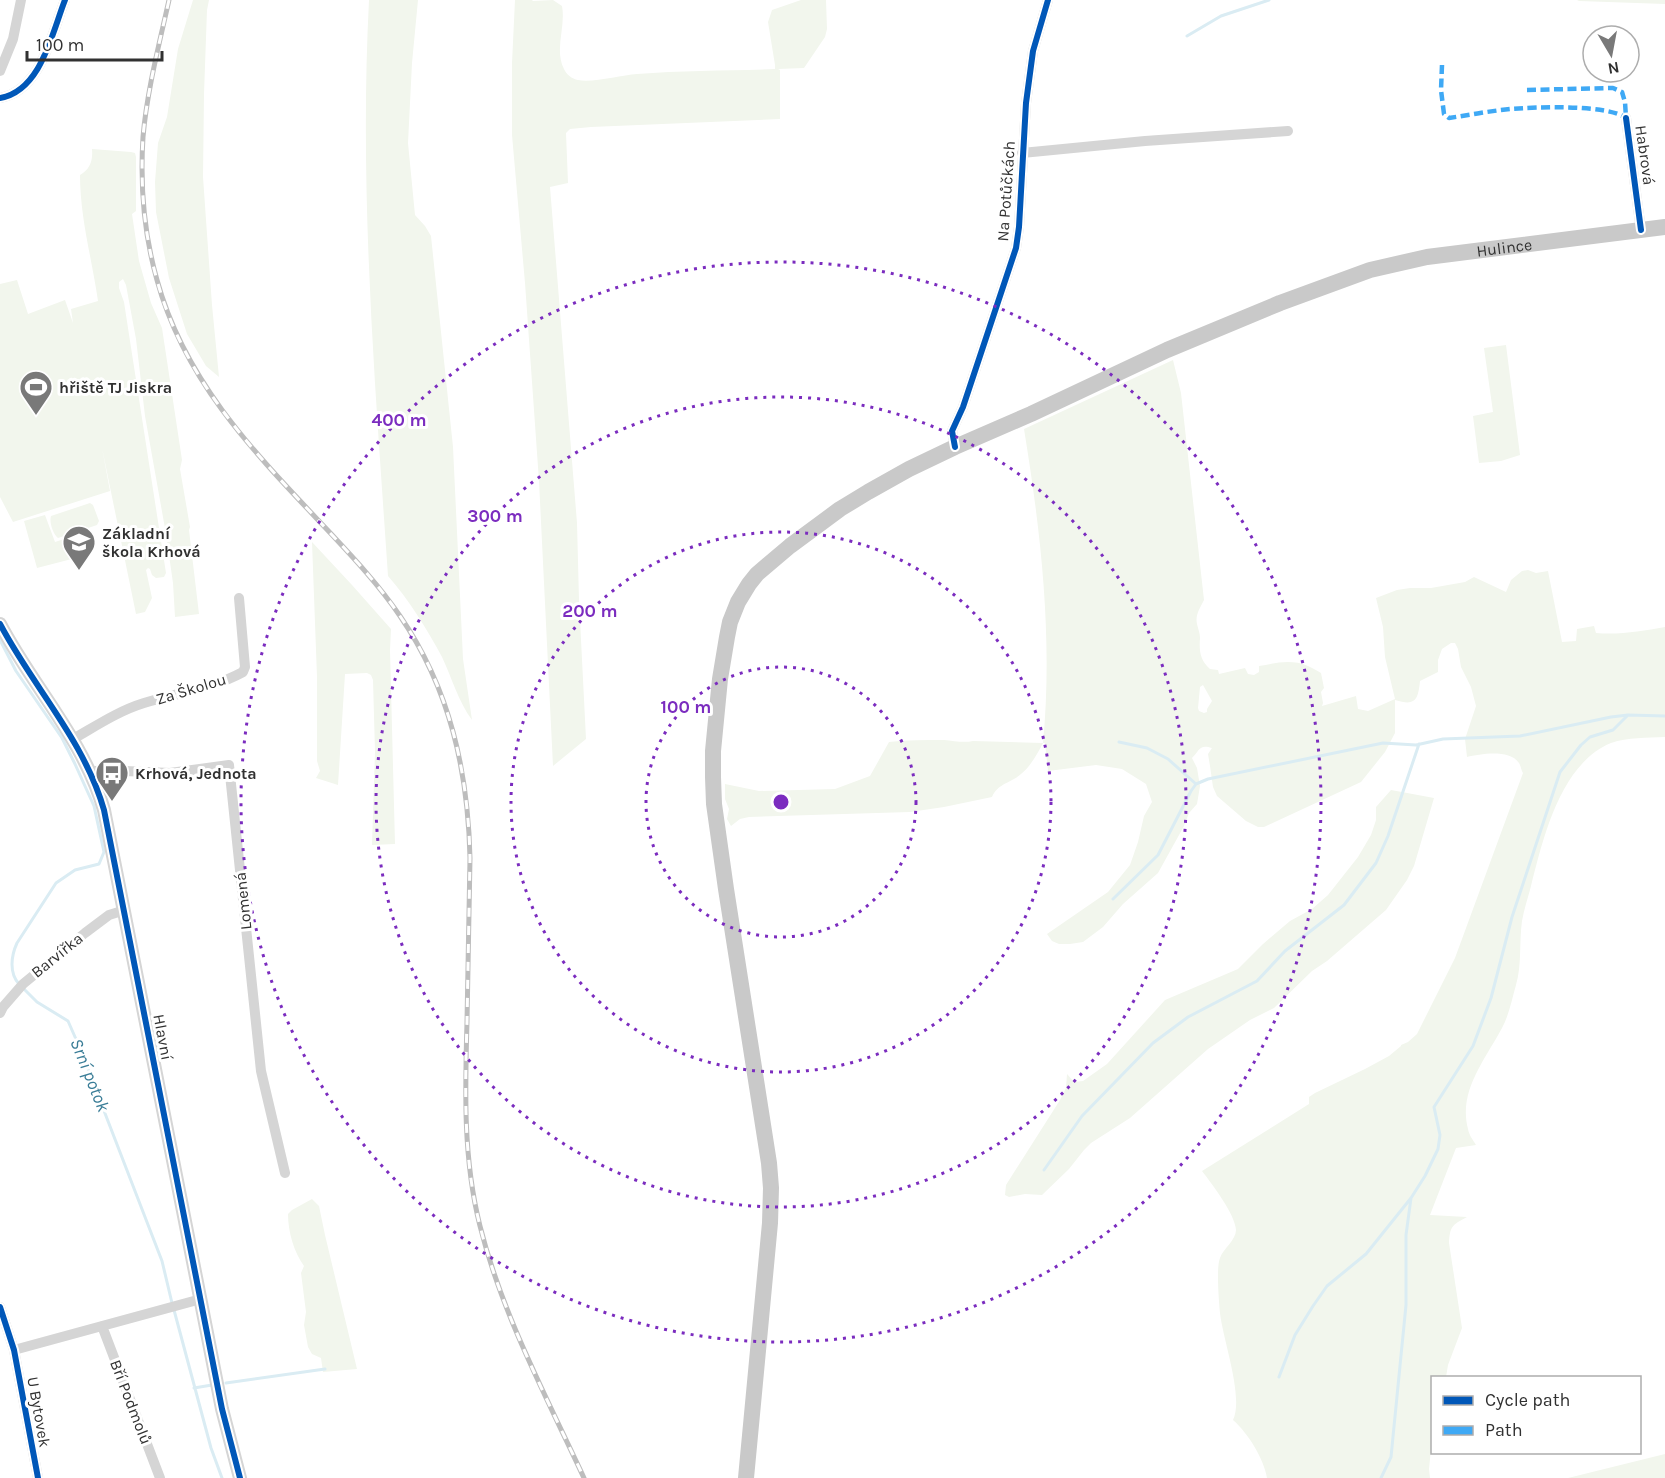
<svg xmlns="http://www.w3.org/2000/svg" width="1665" height="1478" viewBox="0 0 1665 1478" font-family="Karla,sans-serif">
  <rect width="100%" height="100%" fill="#fff"/>
  <path fill="#f2f6ed" fill-rule="evenodd" d="M193 0H209L207 10 204 94 203 177 212 305 219 377 206 366 187 334 169 278 156 212 155 182 158 143 167 117 178 49Z
    M369 0H418L412 63 408 143 415 215 425 226 431 236 453 447 463 659 472 720C458 701 452 678 442 657 427 629 409 600 388 576 375 384 359 193 369 0Z
    M515 0H532L533 1 553 0 562 6C566 27 554 49 564 69 566 74 572 79 578 80 593 83 621 75 637 74 683 70 729 71 775 69V65L768 22 772 10 801 0H826L827 29 825 37 804 68 778 69 780 70V119L591 127 570 129 566 133 568 183 550 187 577 523 579 600 586 739 553 766 539 481 525 283 512 135V63Z
    M1577 0H1665V4L1579 1Z
    M92 149 131 152 135 153 136 157V211L132 214 139 261 151 303 162 328 182 460 180 469 190 527 189 530 199 614 175 617 173 583 166 534 145 416 136 339 126 285 123 279 119 282V288L124 302 130 341 166 573 164 577 156 578 152 575 150 569 148 568 146 570 152 598 145 612 136 614 102 448 110 491 13 522 0 497V284L17 280 28 314 65 300 73 323 71 309 98 301C92 259 80 218 80 175 90 169 93 161 92 149Z
    M1506 345 1520 455 1501 461 1479 463 1473 416 1493 412 1484 348Z
    M1173 360 1181 393 1204 600C1200 608 1195 615 1197 624 1198 629 1200 633 1200 638 1199 651 1200 660 1210 669L1218 670 1219 674 1245 668 1248 674 1254 675 1259 672V666C1276 663 1291 659 1308 666 1313 668 1317 671 1321 673L1324 688 1321 692 1323 703 1322 706 1356 696 1358 709 1368 711 1395 699 1385 657 1383 627 1376 598 1397 590 1410 588H1431L1465 582 1474 577 1506 592 1511 580 1522 571 1528 570 1536 573 1548 571 1562 642 1576 641 1577 629 1594 626 1596 633C1620 635 1642 631 1665 627V737C1647 738 1628 737 1611 743 1560 764 1543 839 1531 886 1528 898 1524 909 1522 921 1519 942 1522 965 1516 985 1512 999 1509 1015 1502 1028 1485 1060 1458 1091 1468 1129 1469 1135 1473 1140 1476 1145L1456 1148 1430 1215 1467 1217C1452 1225 1450 1226 1449 1243L1462 1328 1448 1365 1446 1377 1432 1378V1439L1429 1469 1430 1478H1267C1264 1459 1248 1433 1233 1420 1244 1397 1223 1340 1220 1313 1219 1302 1216 1267 1220 1258 1223 1249 1236 1240 1236 1230 1235 1214 1212 1184 1202 1171L1309 1104V1097L1315 1093 1365 1069 1389 1056 1401 1046V1045L1408 1042 1417 1034 1455 958 1523 773C1522 772 1520 764 1519 763 1509 749 1481 754 1467 757L1465 739 1476 706 1471 687 1461 667 1458 649 1455 643H1451L1442 649 1438 660V672L1420 681C1418 701 1415 706 1395 700V733L1385 752 1361 782 1264 827H1258L1246 821 1217 796 1213 787 1210 766 1208 754 1212 748C1199 744 1200 750 1192 758L1197 768 1200 786 1197 804 1189 813 1184 826 1158 873 1123 904 1103 927 1083 942 1070 944H1059L1052 941 1047 934 1108 892 1130 865 1138 842 1144 816 1152 802 1146 784 1122 769 1096 765 1048 771 1045 743H1043C1038 753 1030 767 1021 774 1011 783 998 783 992 797L944 807 910 812 749 817 740 819 731 826 727 819 729 809 725 799V784L759 791 835 789 870 776 889 742C907 740 926 740 944 740 954 741 964 743 973 741L1043 743C1053 638 1041 533 1024 429ZM1203 685 1212 701 1207 709V712L1204 713 1199 711 1198 708 1200 687Z
    M90 503 93 505 99 521 97 525 58 538C53 534 49 522 51 516Z
    M45 515 55 542 85 532 91 554 37 568 24 521Z
    M312 542 352 585 391 629 390 650 395 844 372 845 375 752 373 680 371 675 367 673 345 674 338 785 316 778 320 771 317 761V677Z
    M1391 790 1434 798 1414 866 1407 880 1386 910 1327 961 1312 971 1274 1008 1250 1020 1208 1049 1130 1118 1091 1143 1084 1150 1069 1169 1042 1195 1025 1194 1009 1197 1005 1195 1006 1185 1060 1100 1066 1088 1067 1074 1074 1082 1083 1081 1107 1064 1165 1000 1238 969 1263 944 1290 921 1312 909 1328 895 1358 857 1371 835 1376 820V807Z
    M312 1199 319 1206 325 1235 357 1369 323 1372 321 1358 312 1354 308 1347 304 1325 306 1312 301 1273 304 1266C294 1252 288 1232 288 1214L292 1210Z
    M1665 1454V1478H1568Z"/>
  <g fill="none" stroke-linecap="round" stroke-linejoin="round">
    <path stroke="#daecf3" stroke-width="3" d="M1187 36 1221 16 1269 0
      M0 640 16 671 62 738 75 764 94 806 104 852 99 864 75 870 56 883 17 943C11 956 9 973 19 984
      M1119 742 1147 748 1168 759 1196 784
      M1113 899 1158 855 1191 791 1196 784 1208 779 1383 743 1416 745 1443 739 1520 736 1611 717 1628 715 1665 716
      M24 989 37 1002 68 1021 79 1046 162 1261 172 1303
      M1044 1170 1082 1116 1153 1043 1188 1017 1257 981 1285 951 1344 905 1376 863 1388 836 1419 744
      M174 1310 211 1448 222 1478
      M1279 1377 1295 1335 1313 1306 1327 1286 1366 1254 1411 1198 1425 1176 1438 1149 1440 1135 1434 1107 1473 1046 1491 998 1512 917 1560 772 1581 745 1590 737 1613 730 1628 715
      M226 1383 325 1369
      M194 1388 212 1385
      M1381 1478 1391 1457 1406 1305V1235L1411 1198"/>
    <path stroke="#d5d5d5" stroke-width="10" d="M0 71 13 39 21 0
      M0 98C41 91 52 33 65 0
      M1626 118 1641 230
      M1022 153 1145 141 1288 131
      M955 447 952 431 963 407 1016 248 1019 227 1026 103 1033 51 1048 0
      M73 739C96 726 118 711 144 703 177 693 212 689 243 672L245 667 239 598
      M90 772 103 770 170 773 229 765 261 1071 285 1173
      M0 1013 3 1007 23 984 85 933 109 915 125 910
      M0 1307 14 1350 38 1478
      M102 1326 160 1478
      M14 1350 201 1299"/>
    <path stroke="#d5d5d5" stroke-width="14" d="M0 624C33 687 84 740 104 810L222 1409 240 1478"/>
    <path stroke="#c9c9c9" stroke-width="16" id="s1" d="M746 1478 770 1223 771 1188 769 1163 726 889 714 804 713 777V751L720 679 727 637 730 622 738 602 749 584 757 574 790 546 840 509 868 492 909 469 955 447 1031 414 1167 350 1280 303 1370 270 1427 257 1665 227"/>
    <defs>
      <path id="rail" d="M169 0C159 45 147 91 143 137 140 185 144 234 157 280 184 379 251 449 319 521 347 551 377 582 400 616 450 689 468 771 470 858 469 912 468 967 467 1022 465 1090 463 1159 480 1226 502 1314 546 1396 584 1478"/>
    </defs>
    <use href="#rail" stroke="#bdbdbd" stroke-width="5"/>
    <use href="#rail" stroke="#fff" stroke-width="3" stroke-dasharray="9" stroke-linecap="butt"/>
    <path stroke="#3fa9f5" stroke-width="4.5" stroke-dasharray="9 4.5" stroke-linecap="butt" d="M1442 65 1441 90 1444 114 1449 118C1469 115 1490 111 1510 109 1535 107 1607 104 1626 118
      M1527 90 1613 88 1622 92 1625 102 1626 118"/>
    <defs>
      <path id="cycleway" d="M0 98C41 91 52 33 65 0
        M1626 118 1641 230
        M955 447 952 431 963 407 1016 248 1019 227 1026 103 1033 51 1048 0
        M0 624C33 687 84 740 104 810L222 1409 240 1478
        M0 1307 14 1350 38 1478"/>
    </defs>
    <use href="#cycleway" stroke="#fff" stroke-width="10"/>
    <use href="#cycleway" stroke="#0057b8" stroke-width="6"/>
  </g>
  <g fill="none" stroke="#7b2cbf" stroke-width="3" stroke-dasharray="3 6">
    <circle cx="781" cy="802" r="135"/>
    <circle cx="781" cy="802" r="270"/>
    <circle cx="781" cy="802" r="405"/>
    <circle cx="781" cy="802" r="540"/>
  </g>
  <defs>
    <symbol id="stadium-pin" viewBox="-11 -11 22 30"><path d="M0 17L-7.5 6A9.5 9.5 0 1 1 7.5 6Z" fill="#797979" stroke="#fff"/><path d="M0-5a6.5 5 0 1 0 0 10a6.5 5 0 1 0 0-10ZM-3.5-1.8h7v3.6h-7Z" fill="#fff"/></symbol>
    <symbol id="school-pin" viewBox="-11 -11 22 30"><path d="M0 17L-7.5 6A9.5 9.5 0 1 1 7.5 6Z" fill="#797979" stroke="#fff"/><path d="M0-5L7-2L0 1L-7-2ZM-4 1L0 2.5L4 1V4Q0 6-4 4Z" fill="#fff"/></symbol>
    <symbol id="bus-pin" viewBox="-11 -11 22 30"><path d="M0 17L-7.5 6A9.5 9.5 0 1 1 7.5 6Z" fill="#797979" stroke="#fff"/><path d="M-5-6H5V4H4V6H2V4H-2V6H-4V4H-5ZM-3.5-4V0h7V-4ZM-3.5 1.2v1.5H-2V1.2ZM2 1.2v1.5H3.5V1.2Z" fill="#fff"/></symbol>
  </defs>
  <g fill-rule="evenodd">
    <use href="#stadium-pin" x="17" y="368" width="38" height="52"/>
    <use href="#school-pin" x="60" y="523" width="38" height="52"/>
    <use href="#bus-pin" x="93" y="754" width="38" height="52"/>
  </g>
  <g text-anchor="middle" dominant-baseline="central" stroke-width="6" stroke-linejoin="round" paint-order="stroke">
    <g font-size="16" fill="#313131" stroke="#fff">
      <text transform="translate(1645 155) rotate(82)">Habrová</text>
      <text transform="translate(1006 191) rotate(-86)">Na Potůčkách</text>
      <text stroke="none"><textPath href="#s1" startOffset="1742">Hulince</textPath></text>
      <text transform="translate(191 689) rotate(-17)">Za Školou</text>
      <text transform="translate(243 901) rotate(-96)">Lomená</text>
      <text transform="translate(57 955) rotate(-39)">Barvířka</text>
      <text transform="translate(163 1037) rotate(79)">Hlavní</text>
      <text transform="translate(131 1402) rotate(69)">Bří Podmolů</text>
      <text transform="translate(39 1412) rotate(80)">U Bytovek</text>
    </g>
    <g font-size="16" font-weight="bold" fill="#313131" stroke="#fff" text-anchor="start">
      <text x="59" y="387">hřiště TJ Jiskra</text>
      <text x="102" y="533">Základní<tspan x="102" dy="18">škola Krhová</tspan></text>
      <text x="135" y="773">Krhová, Jednota</text>
    </g>
    <g font-size="18" font-style="italic" fill="#3a7d97" stroke="#fff">
      <text transform="translate(90 1075) rotate(68)">Srní potok</text>
    </g>
  </g>
  <circle cx="781" cy="802" r="9" fill="#7b2cbf" stroke="#fff" stroke-width="3"/>
  <g font-size="18" text-anchor="middle" font-weight="bold" fill="#7b2cbf" stroke="#fff" stroke-width="6" stroke-linejoin="round" paint-order="stroke">
    <text x="399" y="426">400 m</text>
    <text x="495" y="522">300 m</text>
    <text x="590" y="617">200 m</text>
    <text x="686" y="713">100 m</text>
  </g>
  <rect x="1431" y="1376" width="210" height="78" fill="#ffffff" stroke="#adadad" stroke-width="1.5"/>
  <rect x="1443" y="1396" width="30" height="9" fill="#0057b8" stroke="#adadad" stroke-width="1.5"/>
  <text x="1485" y="1406" font-size="18" fill="#313131">Cycle path</text>
  <rect x="1443" y="1426" width="30" height="9" fill="#3fa9f5" stroke="#adadad" stroke-width="1.5"/>
  <text x="1485" y="1436" font-size="18" fill="#313131">Path</text>
  <g transform="translate(1611 54) rotate(170)"><circle r="28" fill="#ffffff" stroke="#adadad" stroke-width="1.5"/>
  <path d="M0-4.5L10 22L0 15L-10 22Z" fill="#797979"/>
  <text y="-9" font-size="16" font-weight="bold" text-anchor="middle" fill="#313131">N</text>
  </g>
  <path d="M27 51v9h135v-9" fill="none" stroke="#313131" stroke-width="3"/>
  <text x="36" y="51" font-size="18" fill="#313131" stroke="#ffffff" stroke-width="4.5" paint-order="stroke">100 m</text>
</svg>
